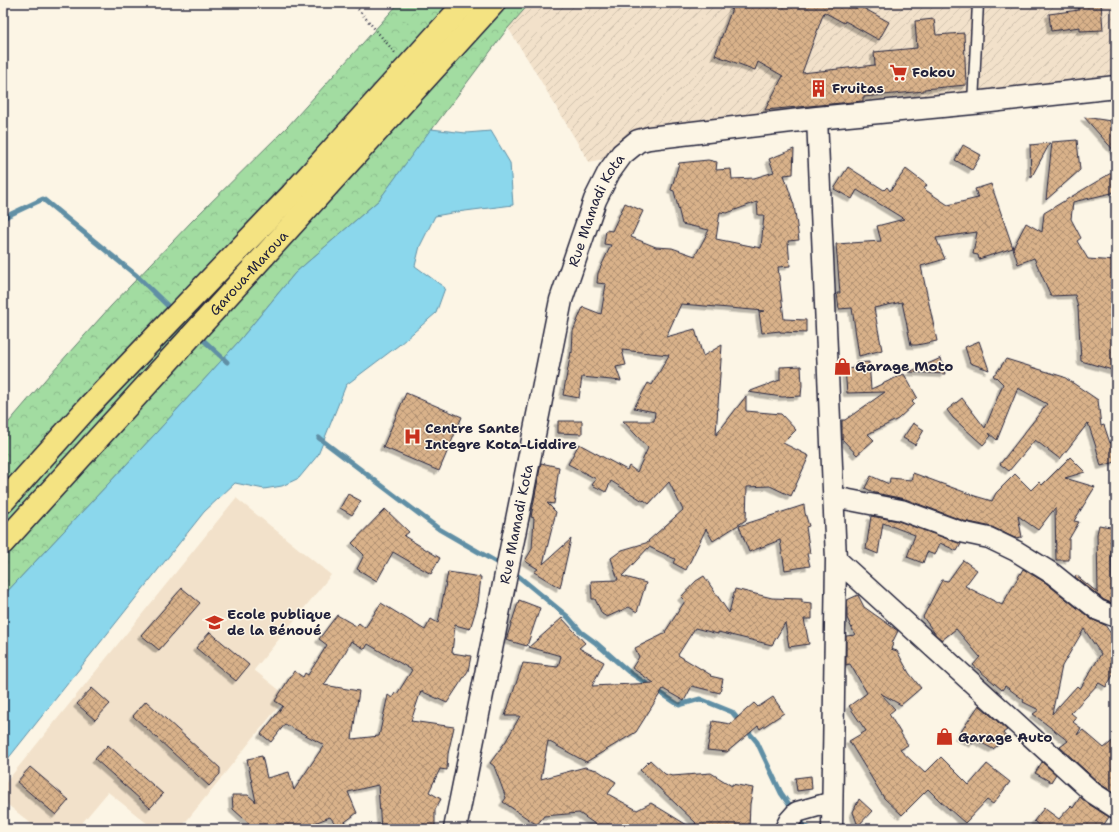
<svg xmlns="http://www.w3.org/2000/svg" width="1119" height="832" viewBox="0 0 1119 832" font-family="'Shantell Sans',sans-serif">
  <defs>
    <pattern id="industrial-furrows" width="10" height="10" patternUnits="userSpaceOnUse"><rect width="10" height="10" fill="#f2e1ca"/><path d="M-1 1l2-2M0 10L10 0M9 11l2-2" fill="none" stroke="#cfc1ae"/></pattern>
    <pattern id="forest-crowns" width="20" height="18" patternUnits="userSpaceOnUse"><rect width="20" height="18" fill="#a2dca1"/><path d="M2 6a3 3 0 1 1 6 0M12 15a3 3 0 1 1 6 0" fill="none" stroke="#8bbc8c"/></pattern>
    <pattern id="building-cross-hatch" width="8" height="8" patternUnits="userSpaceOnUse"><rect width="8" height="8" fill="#d9b28a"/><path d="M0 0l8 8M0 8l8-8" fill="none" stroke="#b09072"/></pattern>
    <filter id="shadow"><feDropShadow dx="-3.5" dy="3.5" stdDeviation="0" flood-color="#0004"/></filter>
  </defs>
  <rect width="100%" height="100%" fill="#fcf5e5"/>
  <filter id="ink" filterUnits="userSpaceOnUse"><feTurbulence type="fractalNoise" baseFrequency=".025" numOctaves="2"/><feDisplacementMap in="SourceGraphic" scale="8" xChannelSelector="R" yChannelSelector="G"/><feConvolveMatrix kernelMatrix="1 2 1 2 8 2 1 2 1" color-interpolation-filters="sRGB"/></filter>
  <g filter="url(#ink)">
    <path fill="#f2e1ca" d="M236 498 331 575 254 670 287 696 180 829H154L108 792 77 829H38L3 801V786Z"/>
    <path fill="url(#industrial-furrows)" d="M530 3H1116V94L646 150 589 162 530 63 508 28Z"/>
    <path fill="url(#forest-crowns)" stroke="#627f6e" d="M399 3H530L508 28 379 200 295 273 239 341 156 433 3 596V429L50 374 111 306 192 221 288 126Z"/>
    <path fill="#8bd7ec" stroke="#618fa5" d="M431 129 466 133 491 131 510 163 513 205 457 212 435 216 420 246 415 266 445 288 436 313 399 345 346 385 318 455 299 478 282 486 264 489 235 483 204 512 3 765V596L156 433 239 341 295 273 379 200Z"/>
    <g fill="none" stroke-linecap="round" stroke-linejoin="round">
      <path stroke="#618fa5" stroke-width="5" d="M3 219 9 215 43 199 137 276 173 311
        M199 336 227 362
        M319 438 439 529 503 566
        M512 571 568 617 581 632 596 643 629 672 679 705 700 699 732 712 741 723
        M746 729 757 742 781 793 793 810
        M798 818 804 826 811 829"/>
    </g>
    <path fill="url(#building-cross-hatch)" stroke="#22223b" fill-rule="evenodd" filter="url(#shadow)" d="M734 3H854L889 22 879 40 845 21 844 23 824 12 802 73 875 65 874 52 917 48 915 21 934 19 936 35 964 33 966 85 924 89V91L863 97V101L765 110 783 76 758 62 755 70 715 55Z
      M1078 3H1101L1103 30 1080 31V27L1051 31 1049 14 1079 10Z
      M1084 117 1111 121 1113 130 1116 136V153Z
      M1077 140 1080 170 1046 200 1052 142Z
      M1050 143 1031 178 1030 145Z
      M963 145 981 155 972 170 955 160Z
      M794 149 793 174 784 175 794 205 799 240 788 241 790 266 778 267 784 319 806 320V333L780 332V331L762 333 759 312 765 311 681 304 666 337 695 329 703 356 722 345 716 435 746 396V411L781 414 796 430 783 443 809 456 791 496 770 486 747 487 746 520 713 541 706 529 686 570 673 563 675 559 649 547 622 576 646 583 637 612 629 607 607 617 602 614 595 599H592L591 581 618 580 611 558 622 550 649 542 648 541 683 510 669 482 649 504 644 500 643 501 611 481 606 492 592 485 596 479 568 464 579 444 627 470 629 466 637 472 648 448 623 421H654L655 412 634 408 648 383 652 385 669 355 622 350 626 365 616 367 621 381 582 377 579 398 563 395 571 352 572 353 573 331 583 307 601 314 606 284 597 283 598 273 611 245 604 244 606 230 612 231 625 203 643 211 631 237 656 247 672 248 695 256 709 230 682 224 674 191 671 190 679 163 708 160 717 162 716 170 731 169 732 179 754 178 774 172 769 159ZM757 202 758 215H764L761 248 716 239 720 212 727 213Z
      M848 167 884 190 887 187 890 191 906 169 927 185 924 189 948 205 978 198 975 189 991 184 1013 248 979 259 978 255 973 254 977 232 936 238 945 259 921 266 937 341 917 345H911L902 302 874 308 882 350 859 356 852 308 839 309 837 293H840L836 244 881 241 877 226 904 219 857 190 852 199 834 189Z
      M1116 170V192L1073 202 1071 219 1081 238 1077 241 1088 259 1116 261V371L1081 361 1078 308 1075 295 1051 296 1034 258 1018 264 1013 248 1026 223 1042 232 1044 213Z
      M979 341 989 370 970 363 965 347Z
      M941 358 945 374 909 372Z
      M1006 359 1064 377 1098 400 1101 426 1104 425 1110 443 1116 441V462L1101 466 1096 447 1088 423 1060 459 1035 440 1009 471 1000 464 1047 404 1018 388 997 440 989 433 991 436 983 445 953 418 947 410 962 398 985 428 1003 384 996 377H994V376L993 375 997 372Z
      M869 362 871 389 904 374 917 397 912 402 914 404 898 419 868 434 874 440 857 455 842 439V420H845L885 392 847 393 845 369 856 368V363Z
      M801 366 802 385 801 396 782 397 748 392 780 380V367Z
      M406 393 462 417 439 471 383 447Z
      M558 421H582V434L558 433Z
      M913 423 924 430 915 445 903 438Z
      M1070 457 1085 472 1065 478 1095 487 1074 521 1079 522 1069 539V560H1056L1055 508 1038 530 1018 516 1022 537 1015 538 992 527 964 521 905 499 875 493 865 488 871 476 889 484 890 478 911 480 913 473 975 496 992 501 996 493 1015 474 1031 490 1039 482 1042 485Z
      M541 463 559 467 554 504 547 503 556 512 543 564 571 539 560 588 534 572 538 569 525 561 532 549 534 518 531 517Z
      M348 494 361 501 352 515 340 508Z
      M804 505 805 513 809 526 806 527 810 553 807 554 810 566 785 570 780 540 749 552 739 526Z
      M385 509 409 532 404 536 440 558 431 574 393 552 377 581 357 569 364 555 352 543Z
      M871 516 898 521 961 544 957 551 940 543 935 555 927 552 923 563 907 557 915 535 883 523 878 554 866 549Z
      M1099 525 1116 528V541L1111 540 1112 581 1116 582V605L1104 600 1075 577 1076 575 1098 593 1097 534Z
      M963 560 977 570 965 586 1002 605 1023 569 1046 583 1091 619 1105 625 1116 641V670L1106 687 1099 683 1071 713 1077 718 1073 722 1081 728 1077 735 1083 730 1104 748 1116 738V794L1100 784 1060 747 1068 741 1033 714 1039 710 1023 702 1024 700 1005 686 1002 690 973 665 980 657 956 629 942 640 936 635 923 617 942 580 948 581ZM1084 629 1101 654 1080 689 1077 686 1052 714 1062 666Z
      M448 572 481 577 478 603 470 629 455 625 452 653 471 656 468 671 447 703 421 691 411 721 454 727 448 754 447 770 440 769 429 792 441 799 435 810V829H381L378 785 348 792 357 813 338 827 330 817 299 829H255L233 809 232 795H248L256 802 247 759 262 756 267 778 289 772 294 790 324 745 285 724 271 742 261 734 283 706 275 701 294 671 303 677 305 673 308 675 327 645 319 639 337 615 356 626 359 623 365 628 381 603 425 630 431 619 438 623ZM351 641 365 649 368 644 412 670 397 694 395 693 392 698 388 695 379 736 352 739 359 691 324 685 346 651Z
      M704 576 729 613 735 589 772 598 802 599V602L812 603V619H804L809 644 789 647 785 623 772 645 718 632V634L695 628 678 655 711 675 710 676 723 679 720 693 692 686 684 701 663 689 636 732 586 762 548 741 541 779 585 767 597 770 616 782 608 794 637 810 651 803 692 828 696 823 640 770 650 760 665 774 672 776 711 773 732 786V784L753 788 750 804 749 829H600L595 824 579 813 544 816 537 825 503 802 506 798 494 766 490 763 506 741 520 716H505L523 663 558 667 561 656 529 647 562 618 585 643 579 648 604 662 592 686 654 683 632 668 639 657 635 648 666 633 665 632 685 601 681 597 696 581Z
      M182 588 200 603 159 650 141 635Z
      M858 595 864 607 898 631 892 643 893 644 891 649 897 651 909 673 921 688 901 705 880 693 895 709 889 714 908 745 900 750 925 773 941 757 969 785 987 764 1010 782 993 804 987 800 965 823 940 801 928 789 902 815 884 798 849 741 866 731 849 706 867 693 850 664 846 665V636L855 635 847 618V600Z
      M519 600 540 608 527 646 506 640Z
      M210 632 249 665 236 681 196 648Z
      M92 688 110 704 95 720 77 704Z
      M773 697 784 713 760 729 758 726 727 752 707 750 713 721 730 724 754 703 758 707Z
      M146 701 220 768V774L209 786 133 716Z
      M979 705 1007 730 1003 733 1007 738 993 749 976 740 973 744 958 736Z
      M108 745 163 794 150 808 95 759Z
      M1042 762 1056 774 1051 782 1035 773Z
      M30 767 69 800 56 815 17 782Z
      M811 776 812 789 797 791 795 778Z
      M1080 797 1087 803 1109 817 1101 829H1043L1034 821 1044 808 1059 819 1071 806 1073 808Z
      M859 799 872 811 858 826 853 812Z"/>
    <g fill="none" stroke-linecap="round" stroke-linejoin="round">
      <defs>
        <path id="service" d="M973 103 978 3"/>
        <path id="minor" d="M817 118 836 559 832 829
          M834 497 901 510 961 532 989 538 1016 551 1053 574 1098 610 1116 617
          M836 559 1093 793 1116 808
          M785 829 789 821 797 812 832 802"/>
        <g id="secondary">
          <path id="s1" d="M455 829 561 300 595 200 609 172 622 154 638 141 649 138 817 118 973 103 1116 87"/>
        </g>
        <g id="trunk">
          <path d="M3 502 90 405 292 194 465 3"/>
          <path id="s2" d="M3 543 494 3"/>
        </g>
      </defs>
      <use href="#service" stroke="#22223b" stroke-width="13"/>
      <use href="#minor" stroke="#22223b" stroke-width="23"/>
      <use href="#secondary" stroke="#22223b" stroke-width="25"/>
      <use href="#trunk" stroke="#22223b" stroke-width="25"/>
      <path stroke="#22223b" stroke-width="2.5" stroke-dasharray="1 3" stroke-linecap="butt" d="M353 3 395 53"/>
      <use href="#service" stroke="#fcf5e5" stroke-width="10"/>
      <use href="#minor" stroke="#fcf5e5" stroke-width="20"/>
      <use href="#secondary" stroke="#fcf5e5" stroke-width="22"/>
      <use href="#trunk" stroke="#f4e382" stroke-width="22"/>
    </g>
  </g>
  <defs>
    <symbol id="supermarket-bare" viewBox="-9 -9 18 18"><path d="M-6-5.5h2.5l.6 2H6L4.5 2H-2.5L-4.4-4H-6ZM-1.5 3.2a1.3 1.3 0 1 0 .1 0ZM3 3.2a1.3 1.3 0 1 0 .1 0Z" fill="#c8321e" stroke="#fcf5e5" stroke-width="2.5" paint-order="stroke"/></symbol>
    <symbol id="building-bare" viewBox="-9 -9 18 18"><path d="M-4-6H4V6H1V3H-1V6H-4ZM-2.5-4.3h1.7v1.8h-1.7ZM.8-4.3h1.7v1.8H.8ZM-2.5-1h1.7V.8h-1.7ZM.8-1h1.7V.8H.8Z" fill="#c8321e" stroke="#fcf5e5" stroke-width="2.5" paint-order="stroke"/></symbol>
    <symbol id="shop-bare" viewBox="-9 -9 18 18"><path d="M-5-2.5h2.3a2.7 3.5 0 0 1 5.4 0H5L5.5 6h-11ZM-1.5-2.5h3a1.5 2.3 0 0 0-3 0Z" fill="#c8321e" stroke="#fcf5e5" stroke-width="2.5" paint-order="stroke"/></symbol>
    <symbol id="hospital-bare" viewBox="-9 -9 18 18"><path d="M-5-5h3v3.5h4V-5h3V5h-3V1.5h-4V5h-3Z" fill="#c8321e" stroke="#fcf5e5" stroke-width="2.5" paint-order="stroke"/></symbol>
    <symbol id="school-bare" viewBox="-9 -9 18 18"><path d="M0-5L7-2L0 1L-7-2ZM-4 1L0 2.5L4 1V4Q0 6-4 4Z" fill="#c8321e" stroke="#fcf5e5" stroke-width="2.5" paint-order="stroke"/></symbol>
  </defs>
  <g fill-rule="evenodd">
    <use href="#supermarket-bare" x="886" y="60" width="25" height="25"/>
    <use href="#building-bare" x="806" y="76" width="25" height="25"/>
    <use href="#shop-bare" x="830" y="354" width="25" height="25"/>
    <use href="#hospital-bare" x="400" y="424" width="25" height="25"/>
    <use href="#school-bare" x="202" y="610" width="25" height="25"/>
    <use href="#shop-bare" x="932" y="724" width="25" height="25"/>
  </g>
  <g text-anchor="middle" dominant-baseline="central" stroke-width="3" stroke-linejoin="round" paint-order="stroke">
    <g font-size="14" font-weight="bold" fill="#22223b" stroke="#fcf5e5" text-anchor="start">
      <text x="912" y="72">Fokou</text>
      <text x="832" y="88">Fruitas</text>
      <text x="855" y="366">Garage Moto</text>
      <text x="425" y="428">Centre Sante<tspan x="425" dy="16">Integre Kota-Liddire</tspan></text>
      <text x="227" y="614">Ecole publique<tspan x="227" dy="16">de la Bénoué</tspan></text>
      <text x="958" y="737">Garage Auto</text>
    </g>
    <g font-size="14" fill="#22223b" stroke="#fcf5e5">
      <text stroke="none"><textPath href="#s1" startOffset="636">Rue Mamadi Kota</textPath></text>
      <text stroke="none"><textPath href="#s2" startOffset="365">Garoua-Maroua</textPath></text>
      <text stroke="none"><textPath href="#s1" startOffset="311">Rue Mamadi Kota</textPath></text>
    </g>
  </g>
  <rect width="1119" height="832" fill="none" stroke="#fcf5e5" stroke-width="16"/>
  <rect x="8" y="8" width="1103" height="816" fill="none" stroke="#22223b" stroke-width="1.5" filter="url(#ink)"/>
</svg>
